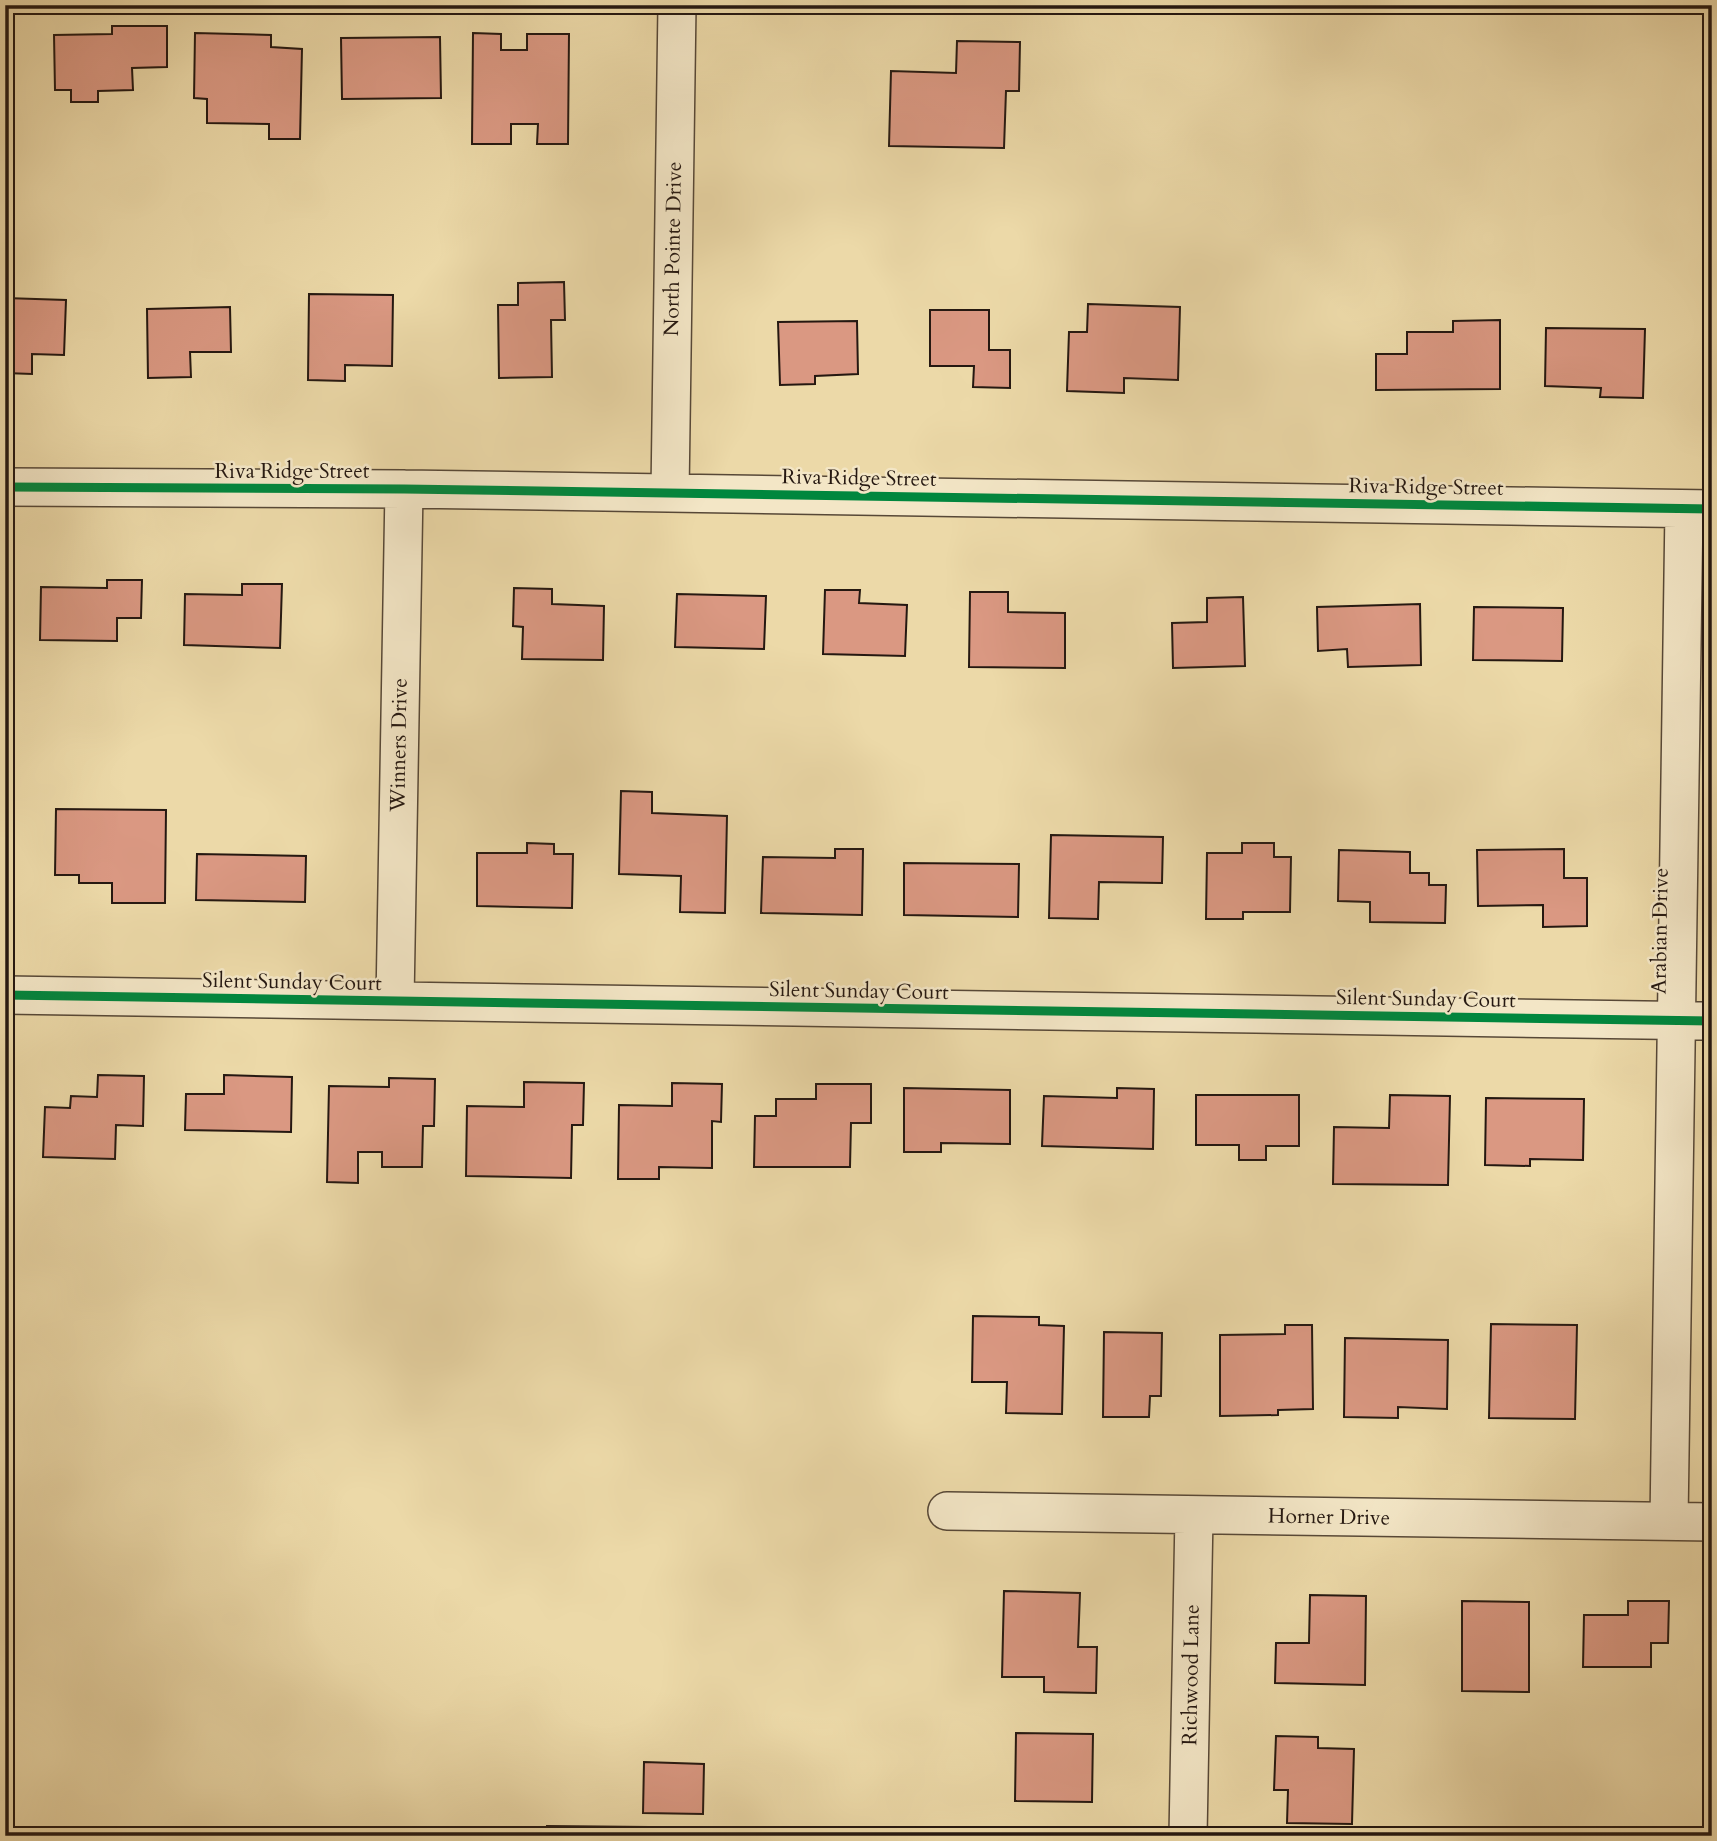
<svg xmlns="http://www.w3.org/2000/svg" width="1717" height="1841" viewBox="0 0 1717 1841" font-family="Cardo,serif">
  <rect width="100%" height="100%" fill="#ecd9a8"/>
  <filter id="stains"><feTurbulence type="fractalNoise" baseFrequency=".00286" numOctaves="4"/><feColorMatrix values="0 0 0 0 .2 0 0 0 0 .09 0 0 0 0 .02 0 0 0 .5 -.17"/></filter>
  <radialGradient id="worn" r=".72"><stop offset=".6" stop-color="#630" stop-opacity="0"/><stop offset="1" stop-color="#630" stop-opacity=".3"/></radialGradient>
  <path fill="#da9882" stroke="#251811" stroke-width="2" d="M112 26H167V67L132 68 133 90 98 91V102H71V90H55L54 35 112 34Z
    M195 33 271 35V47L302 49 300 139H269V124L207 123V99L194 98Z
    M473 33 501 34V50H527V34H569L568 144H537L538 124H511V144H472Z
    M440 37 441 98 342 99 341 38Z
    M957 41 1020 42 1019 91H1006L1004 148 889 146 891 71 956 73Z
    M564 282 565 320H551L552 377 499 378 498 305H518V283Z
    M309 294 393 295 392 366 345 365V381L308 380Z
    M5 298 66 300 64 355 32 354V374L5 373Z
    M1088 304 1180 307 1178 380 1124 378V393L1067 391 1069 332H1087Z
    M230 307 231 352H190L191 377 148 378 147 309Z
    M930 310H989V350H1010V388L973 387 974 366H930Z
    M1500 320V389L1376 390V354H1407V332H1453V321Z
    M857 321 858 374 815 376V384L780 385 778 322Z
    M1546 328 1645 329 1643 398 1600 397 1601 388 1545 386Z
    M1705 329H1712V384H1705Z
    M107 580H142L141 618H117V641L40 640 41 587 107 588Z
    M242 584H282L280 648 184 645 185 594 242 595Z
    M514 588 552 589V604L604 606 603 660 522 659 523 627 513 626Z
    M825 590H860L859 603 907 605 905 656 823 654Z
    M970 592H1008V612L1065 613V668L969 667Z
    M677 594 766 596 764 649 675 647Z
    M1243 597 1245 666 1173 668 1172 623 1207 622V598Z
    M1420 604 1421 665 1348 667 1347 649 1318 651 1317 607Z
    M1474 607 1563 608 1562 661 1473 660Z
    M621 791 652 792V813L727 816 725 913 680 912 681 876 619 874Z
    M56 809 166 810 165 903H112V883H79V875H55Z
    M1051 835 1163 837 1162 883 1099 882 1098 919 1049 918Z
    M5 841H12L10 897H5Z
    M527 843 554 844V854H573L572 908 477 906V853H527Z
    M1242 843H1274V857H1291L1290 912H1243V919H1206L1207 853H1242Z
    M835 849H863L862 915 761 913 763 857 835 858Z
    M1564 849V878H1587V926L1543 927V905L1478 906 1477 850Z
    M1339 850 1410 852V873H1429V885H1446L1445 923 1370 922V902L1338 901Z
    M197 854 306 856 305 902 196 900Z
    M904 863 1019 864 1018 917 904 915Z
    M98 1075 144 1076 143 1126 116 1125 115 1159 43 1157 45 1107 70 1108 71 1096 97 1097Z
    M224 1075 292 1077 291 1132 185 1130 186 1094H224Z
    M389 1078 435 1079 434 1126H423L422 1167H382V1152H358V1183L327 1182 329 1086 389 1087Z
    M524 1082 584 1083 583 1125H572L571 1178 466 1176 467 1106 524 1107Z
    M672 1083 722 1084 721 1122 712 1121V1168L659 1167V1179H618L619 1105 672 1106Z
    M816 1084H871V1123H851L850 1167H754L755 1116H776V1099H816Z
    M904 1088 1010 1090V1144L941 1143V1152H904Z
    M1117 1088 1154 1089 1153 1149 1042 1146 1044 1096 1117 1098Z
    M1196 1095H1299V1146H1266V1160H1239V1145H1196Z
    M1390 1095 1450 1096 1448 1185 1333 1184 1334 1127 1389 1128Z
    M1486 1098 1584 1099 1583 1160 1530 1159V1166L1485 1165Z
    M973 1316 1039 1317V1325L1064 1326 1062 1414 1006 1413 1007 1382H972Z
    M1491 1324 1577 1325 1575 1419 1489 1418Z
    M1285 1325H1312L1313 1409 1278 1410V1415L1220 1416V1335L1285 1334Z
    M1104 1332 1162 1333 1161 1396H1150L1149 1417H1103Z
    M1345 1338 1448 1340 1447 1409 1398 1407V1418L1344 1417Z
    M1004 1591 1080 1593 1078 1647H1097L1096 1693 1044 1692V1677H1002Z
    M1310 1595 1366 1596 1365 1685 1275 1683 1276 1643H1309Z
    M1462 1601 1529 1602V1692L1462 1691Z
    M1628 1601H1669L1668 1643H1651V1667H1583L1584 1615H1628Z
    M1016 1733 1093 1734 1092 1802 1015 1801Z
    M1276 1736 1318 1737V1748L1354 1749 1352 1824 1287 1823 1288 1790H1274Z
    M644 1762 704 1764 703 1814 643 1813Z
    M547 1826 648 1827V1836H547Z"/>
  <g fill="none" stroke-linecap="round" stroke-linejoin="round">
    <defs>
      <path id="minor" d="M5 487 404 489 1712 509
        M670 493 677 5
        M5 995 1712 1021
        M395 1001 404 489
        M947 1511 1712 1522
        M1669 1521 1684 509
        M1188 1836 1194 1515"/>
    </defs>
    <use href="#minor" stroke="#574837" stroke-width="40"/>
    <use href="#minor" stroke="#f3e6c6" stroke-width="37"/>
    <defs>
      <path id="cycleway" d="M5 487 404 489 1712 509
        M5 995 1712 1021"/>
    </defs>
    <use href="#cycleway" stroke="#f3e6c6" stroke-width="13"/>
    <use href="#cycleway" stroke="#00873e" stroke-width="9"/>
  </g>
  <g text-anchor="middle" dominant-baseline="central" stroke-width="5" stroke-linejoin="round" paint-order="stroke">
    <g font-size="21" fill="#251811" stroke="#f3e6c6">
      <text transform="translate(673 249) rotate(-89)">North Pointe Drive</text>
      <text x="292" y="471">Riva Ridge Street</text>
      <text transform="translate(859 478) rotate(1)">Riva Ridge Street</text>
      <text transform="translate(1426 487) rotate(1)">Riva Ridge Street</text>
      <text transform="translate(399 745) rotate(-89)">Winners Drive</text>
      <text transform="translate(1660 931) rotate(-89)">Arabian Drive</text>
      <text transform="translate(292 982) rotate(1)">Silent Sunday Court</text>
      <text transform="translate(859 991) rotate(1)">Silent Sunday Court</text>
      <text transform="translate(1426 999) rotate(1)">Silent Sunday Court</text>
      <text transform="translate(1329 1517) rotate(1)">Horner Drive</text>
      <text transform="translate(1191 1675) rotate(-89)">Richwood Lane</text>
    </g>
  </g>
  <rect width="1717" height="1841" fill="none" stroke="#ecd9a8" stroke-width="28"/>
  <rect x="7" y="7" width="1703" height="1827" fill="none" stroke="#251811" stroke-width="3.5"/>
  <rect x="14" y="14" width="1689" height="1813" fill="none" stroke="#251811" stroke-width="2"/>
  <rect width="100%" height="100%" filter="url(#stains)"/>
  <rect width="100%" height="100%" fill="url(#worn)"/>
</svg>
